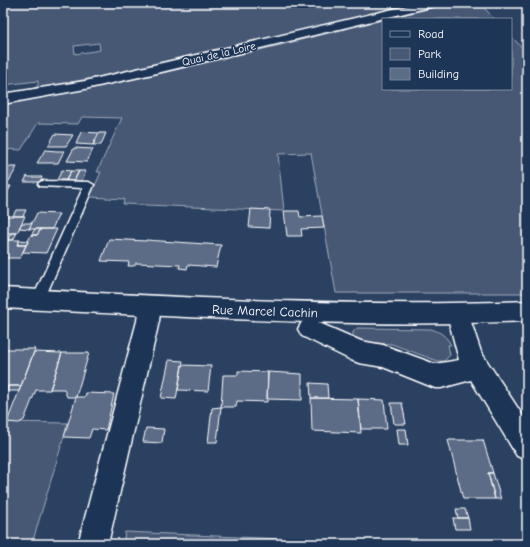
<svg xmlns="http://www.w3.org/2000/svg" width="530" height="547" viewBox="0 0 530 547" font-family="'Comic Neue',sans-serif">
  <rect width="100%" height="100%" fill="#2a4161"/>
  <filter id="ink" filterUnits="userSpaceOnUse"><feTurbulence type="fractalNoise" baseFrequency=".025" numOctaves="2"/><feDisplacementMap in="SourceGraphic" scale="8" xChannelSelector="R" yChannelSelector="G"/><feConvolveMatrix kernelMatrix="1 2 1 2 8 2 1 2 1" color-interpolation-filters="sRGB"/></filter>
  <g filter="url(#ink)">
    <path fill="#465975" stroke="#a2acba" fill-rule="evenodd" d="M3 3H30L29 5 56 3H422L132 71 33 89H32L38 86V81L3 85ZM99 43 100 50 75 54 74 46Z
      M453 3H499L483 7 495 19H386Z
      M383 20V89H511V36L527 53V293H336L311 153 278 154 284 211 123 204 124 199 90 197 101 172H97L122 118 82 117 78 124 38 123 21 150 3 149V104C131 84 257 50 383 20Z
      M357 328 431 329C441 332 446 336 451 345H448L450 355 444 361H437L392 344 359 342 353 337V332Z
      M3 422 68 423 32 544H3Z
      M125 532 328 541V544H123Z"/>
    <path fill="#5b6c86" stroke="#fff" d="M81 132 99 133 93 145 76 144Z
      M99 133H106L101 145H93Z
      M55 134 73 135 66 146H48Z
      M74 148 93 149 87 162 67 161Z
      M45 150 57 151H64L58 163H37Z
      M3 167H17L9 181H3Z
      M62 170 71 171 66 180H57Z
      M71 171H79L74 181 66 180Z
      M79 171H86L82 181H74Z
      M27 176 29 177H42L40 182H24Z
      M3 186H11L3 200Z
      M251 209 270 210 269 228 249 227Z
      M16 210H26L23 216H13Z
      M284 211H299L300 217 322 216 324 228 301 229 302 236H287Z
      M37 213 59 214 52 229H29Z
      M4 216H25L17 233H3Z
      M22 223H32L29 229 19 228Z
      M35 229H41L37 235H31Z
      M41 229H57L46 253 23 252 31 235H37Z
      M11 233H17L13 240H7Z
      M109 239 146 241V240L221 245 216 267 188 265 187 269 179 268 180 265 136 263 134 266H128L129 262 101 261Z
      M3 240H20L17 245H26L20 258H3Z
      M20 240 29 241 26 245H17Z
      M5 349H35L21 386H8L6 391 3 390V354Z
      M34 352 62 353 50 390H36L24 420 19 423 7 422Z
      M62 353H89L76 397H67L64 389H50Z
      M169 360 183 361 176 399 161 398Z
      M182 365 211 366 208 391 178 390Z
      M238 371 268 372 267 402 237 401 236 407H221L223 375H238Z
      M268 372 302 374V400L267 399Z
      M310 383 327 384 328 398H311Z
      M8 386H21L19 391H6Z
      M86 393 114 394 106 430 92 429 89 438 64 437 76 397H85Z
      M311 398 358 399 361 433 312 431Z
      M358 399 384 400 387 429H361Z
      M391 403H402L406 424H394Z
      M221 407 217 442H208L212 408Z
      M146 428 164 429 162 443 143 442Z
      M397 429H406L408 445H399Z
      M448 440H483L493 473H488L495 499H463Z
      M488 473H493L501 499H495Z
      M456 509H465L468 518H458Z
      M453 518H468L470 529H455Z"/>
    <g fill="none" stroke-linecap="round" stroke-linejoin="round">
      <defs>
        <path id="lane" d="M43 181 89 182 94 185 44 300 42 303 38 305 34 303 32 300 83 188 40 186 38 184 40 182Z"/>
        <path id="street" d="M150 296 158 298 161 305 159 321 108 544H78L137 321 139 305 142 298Z
          M458 304 466 307 481 352 527 422V460L517 456 471 380 441 388H435L383 367 359 363 351 360 302 336 298 329 302 322 310 319 361 341 383 345 435 364 459 360 447 314 450 307Z"/>
        <path id="secondary" d="M419 3H440L438 5 434 6 157 73 85 89 3 104V94L85 81Z
          M3 288C178 297 352 308 527 301V321C352 329 178 316 3 308Z"/>
      </defs>
      <use href="#lane" stroke="#fff" stroke-width="3"/>
      <use href="#street" stroke="#fff" stroke-width="3"/>
      <use href="#secondary" stroke="#fff" stroke-width="3"/>
      <use href="#lane" fill="#1d3557" fill-rule="evenodd"/>
      <use href="#street" fill="#1d3557" fill-rule="evenodd"/>
      <use href="#secondary" fill="#1d3557" fill-rule="evenodd"/>
    </g>
  </g>
  <g text-anchor="middle" dominant-baseline="central" stroke-width="3.5" stroke-linejoin="round" paint-order="stroke">
    <g font-size="11" fill="#fff" stroke="#1d3557">
      <text transform="translate(219 54) rotate(-13)">Quai de la Loire</text>
    </g>
    <g font-size="13" fill="#fff" stroke="#1d3557">
      <text transform="translate(265 311) rotate(2)">Rue Marcel Cachin</text>
    </g>
  </g>
  <rect width="530" height="547" fill="none" stroke="#1d3557" stroke-width="16"/>
  <rect x="8" y="8" width="514" height="531" fill="none" stroke="#fff" stroke-width="1.5" filter="url(#ink)"/>
  <rect x="382" y="18" width="130" height="72" fill="#1d3557" stroke="#77869a"/>
  <rect x="390" y="31" width="20" height="6" fill="#1d3557" stroke="#77869a"/>
  <text x="418" y="38" font-size="12" fill="#ffffff">Road</text>
  <rect x="390" y="48" width="20" height="12" fill="#465975" stroke="#77869a"/>
  <text x="418" y="58" font-size="12" fill="#ffffff">Park</text>
  <rect x="390" y="68" width="20" height="12" fill="#5b6c86" stroke="#77869a"/>
  <text x="418" y="78" font-size="12" fill="#ffffff">Building</text>
</svg>
